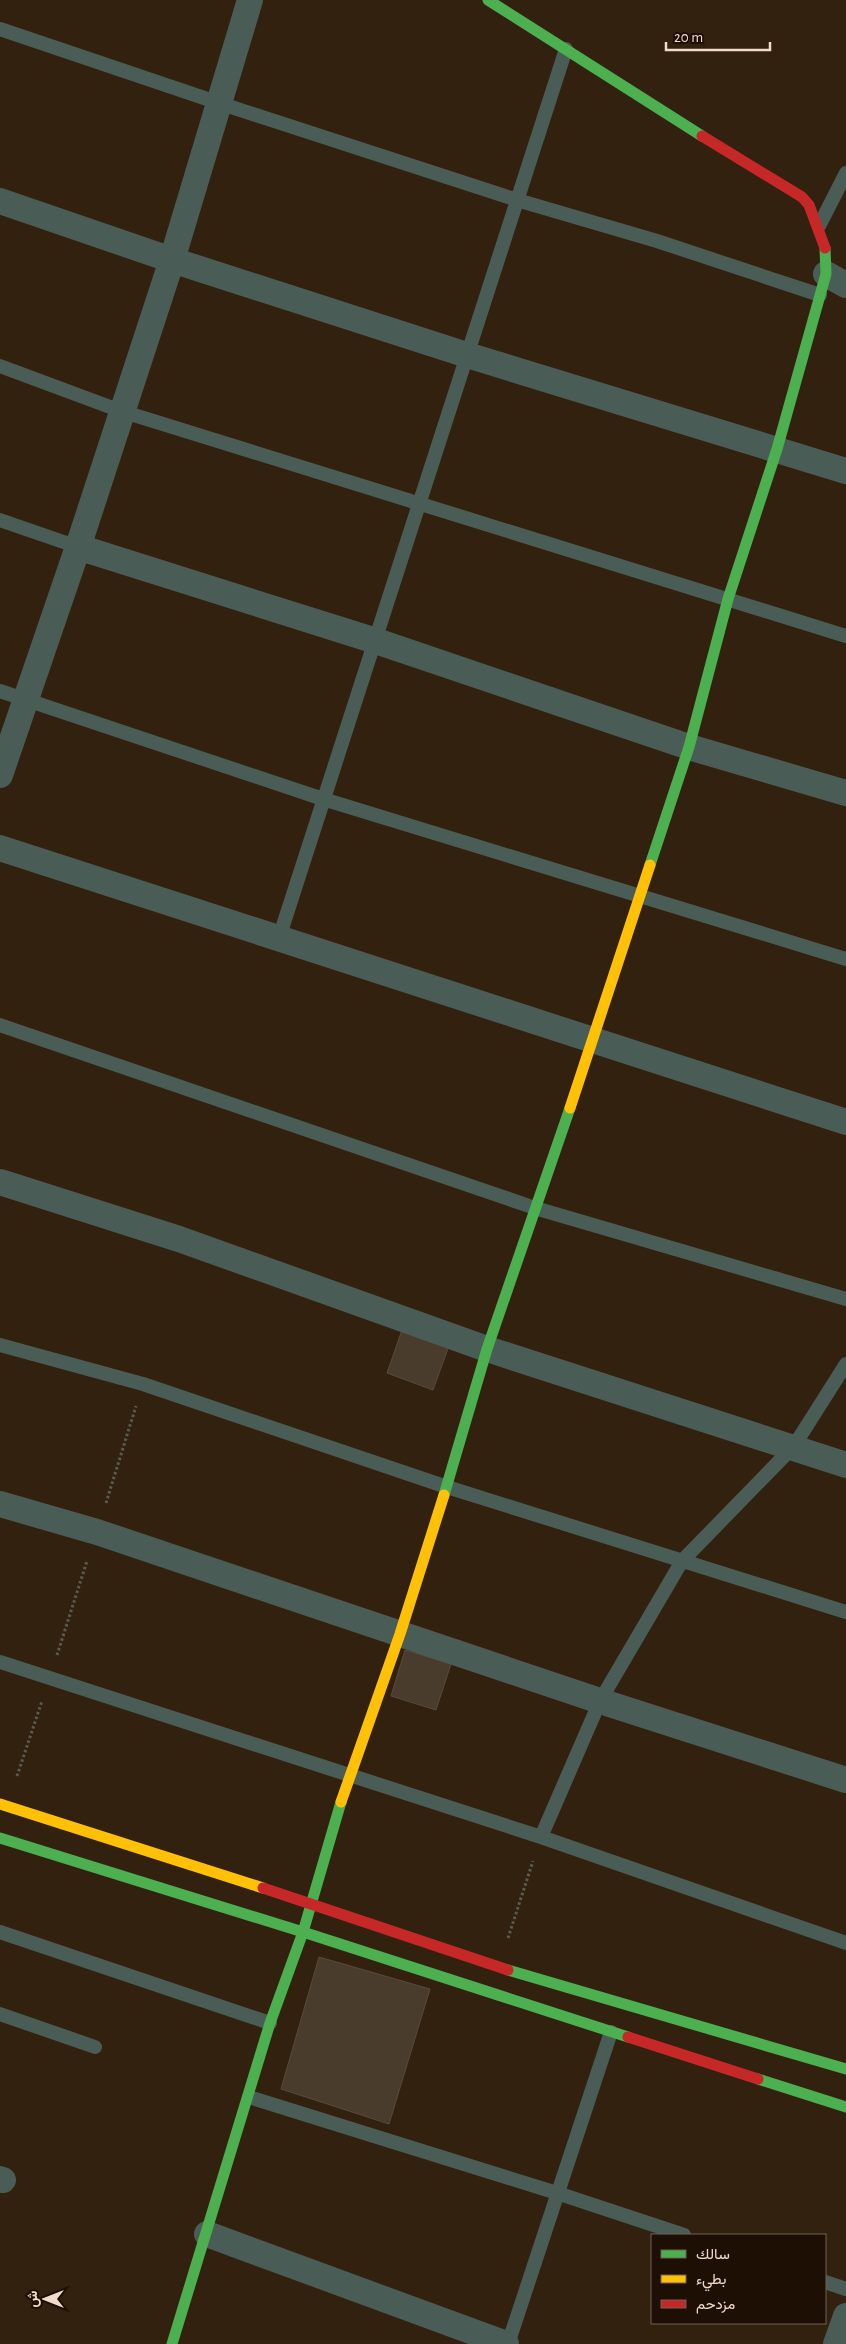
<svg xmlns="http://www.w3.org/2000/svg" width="846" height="2344" viewBox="0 0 846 2344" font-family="'Alegreya Sans',Vazirmatn,sans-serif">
  <rect width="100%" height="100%" fill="#33210f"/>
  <path fill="#4a3c2c" stroke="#584b3b" d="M403 1327 450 1343 433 1390 387 1373Z
    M405 1650 451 1664 436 1710 391 1696Z
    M319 1957 430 1989 389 2124 281 2089Z"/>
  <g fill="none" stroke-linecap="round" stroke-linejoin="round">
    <path stroke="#585d53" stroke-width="3" stroke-dasharray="2.5 2.5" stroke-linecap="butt" d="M106 1503 136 1406
      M57 1655 87 1561
      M17 1776 42 1701
      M508 1938 533 1861"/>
    <path stroke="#495d56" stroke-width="14" d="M0 29 219 103 517 200 657 241 820 295
      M819 226 846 173
      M0 366 121 411 846 636
      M0 520 78 547
      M0 691 323 799 846 959
      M279 938 566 49
      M0 1025 535 1208 846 1299
      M0 1345 143 1384 447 1487 846 1612
      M0 1662 541 1837 846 1943
      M541 1837 600 1701 682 1561 794 1446 846 1364
      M0 1932 270 2023
      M0 2014 95 2047
      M249 2097 557 2193 684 2235
      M825 2282 846 2289
      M508 2344 611 2032"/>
    <path stroke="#495d56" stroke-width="26" d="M0 201 172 260 467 355 846 471
      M826 274 846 285
      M78 547 376 641 689 747 846 793
      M0 775 78 547 172 260 250 0
      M0 848 846 1122
      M0 1182 179 1239 487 1349 846 1465
      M0 1504 97 1532 600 1701 846 1780
      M0 2179 3 2180
      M207 2234 506 2344
      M836 2344 846 2316"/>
    <path stroke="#4caf50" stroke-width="11" d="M488 0 702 136
      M650 865 689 747 728 599 777 449 826 274 825 248
      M444 1495 487 1349 570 1108
      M0 1838 303 1932 628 2037
      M508 1970 846 2069
      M758 2079 846 2107
      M172 2344 270 2023 303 1932 341 1802"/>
    <path stroke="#ffc107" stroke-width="11" d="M570 1108 650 865
      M341 1802 400 1634 444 1495
      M0 1804 263 1888"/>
    <path stroke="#c62828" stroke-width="11" d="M702 136 802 197 809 205 825 248
      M263 1888 508 1970
      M628 2037 758 2079"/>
  </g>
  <rect x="651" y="2234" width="175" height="90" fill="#1d0f04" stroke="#726154"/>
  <rect x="661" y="2250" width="25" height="8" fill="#4caf50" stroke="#726154"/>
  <text x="696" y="2259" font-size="15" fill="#f2dbcb">سالك</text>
  <rect x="661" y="2275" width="25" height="8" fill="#ffc107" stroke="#726154"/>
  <text x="696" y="2284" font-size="15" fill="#f2dbcb">بطيء</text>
  <rect x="661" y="2300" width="25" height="8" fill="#c62828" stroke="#726154"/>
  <text x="696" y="2309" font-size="15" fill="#f2dbcb">مزدحم</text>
  <g transform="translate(45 2299) rotate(270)" stroke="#1d0f04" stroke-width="4" paint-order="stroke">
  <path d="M0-4L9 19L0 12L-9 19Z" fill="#f2dbcb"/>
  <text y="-8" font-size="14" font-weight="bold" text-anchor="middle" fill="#f2dbcb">ش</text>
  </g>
  <path d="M666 42v8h104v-8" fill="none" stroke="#f2dbcb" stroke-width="2.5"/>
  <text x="674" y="42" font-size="15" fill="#f2dbcb" stroke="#1d0f04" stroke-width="4" paint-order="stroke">20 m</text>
</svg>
